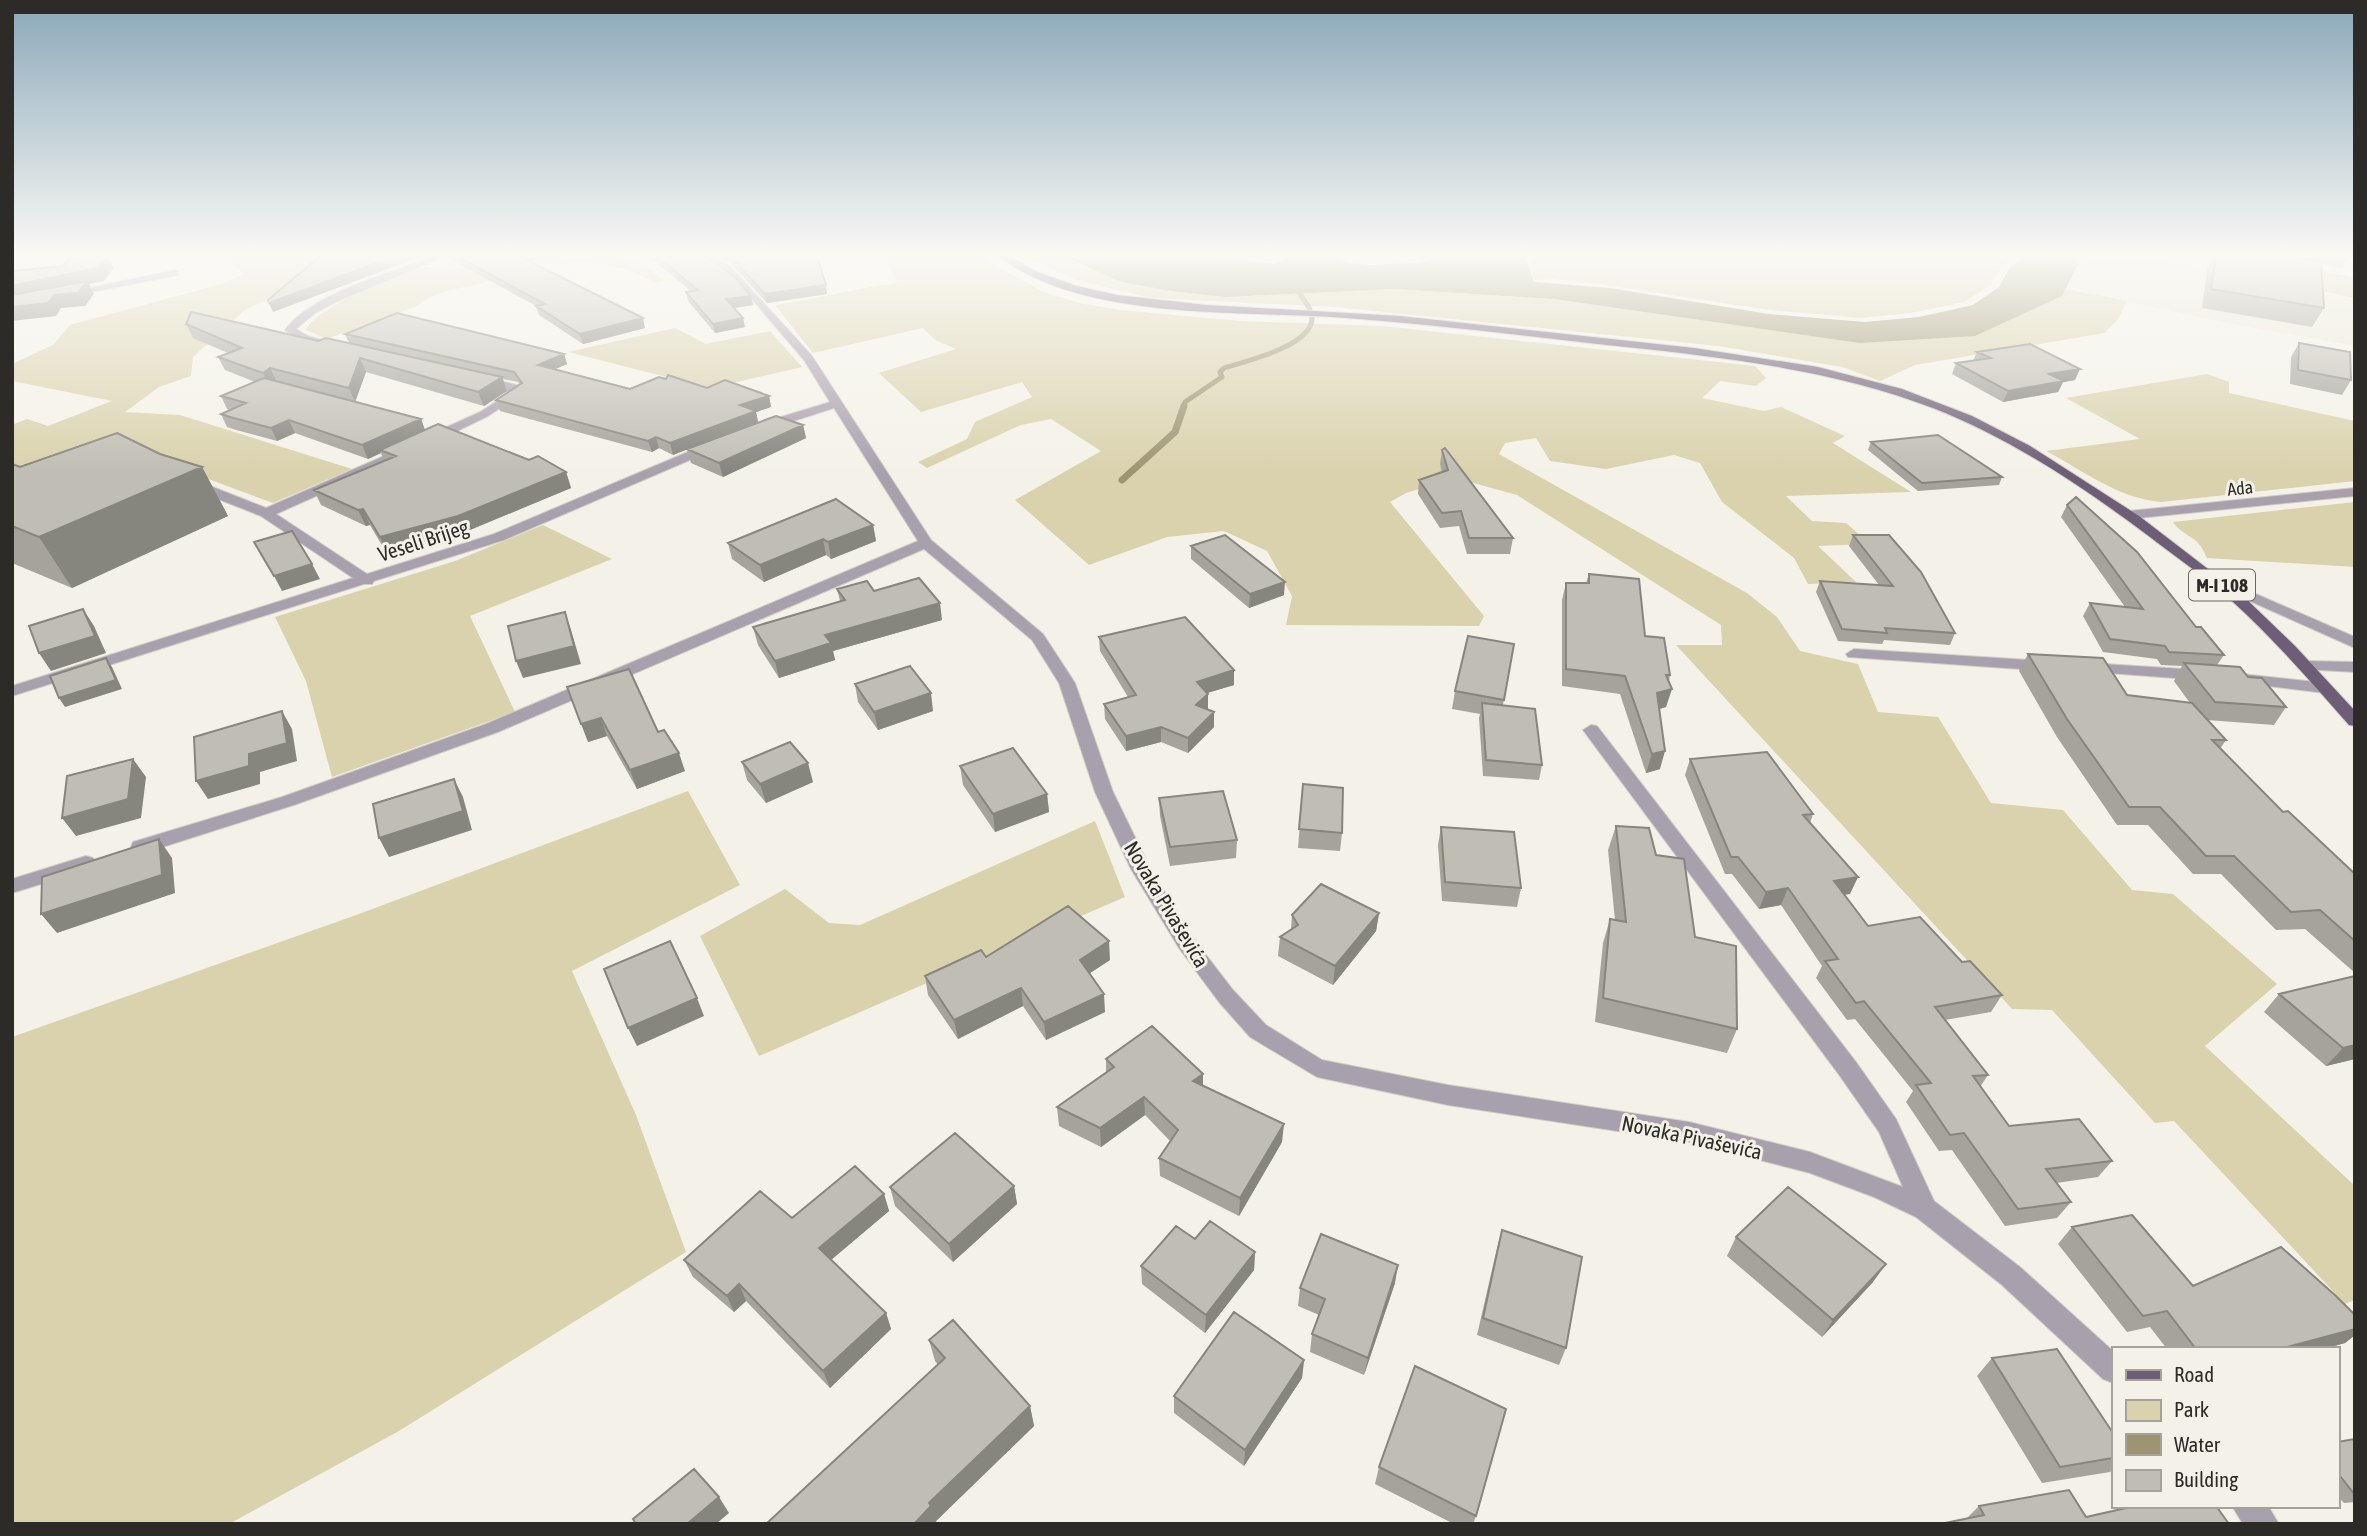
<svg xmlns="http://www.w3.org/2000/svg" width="2367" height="1536" viewBox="0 0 2367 1536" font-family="'Asap Condensed',sans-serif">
  <rect width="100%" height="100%" fill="#f4f2e8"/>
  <path fill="#ece9d7" d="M2082 257H2139L2355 298V346L2227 323 2066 289Z"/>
  <path fill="#dad2ad" d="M205 257H328L272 298 246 309 193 357 191 376 159 387 125 412 180 415 352 469 273 503 171 465 12 502V425L27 419 48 426 112 401 12 381V364L53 345 70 325 225 283 244 274 229 260Z
    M491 257H615L646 266 664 281 654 283C623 261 576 260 539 266 520 269 501 277 482 283 461 289 434 290 417 306L327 339 306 330C314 309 400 271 423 267 428 266 434 268 439 269 456 270 477 267 491 257Z
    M878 257H986L990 263 1044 292 1079 303 1120 310 1240 321 1382 326 1755 366 1766 378 1756 386 1720 381 1702 398 1764 411 1781 407 1845 436 1833 443 1911 492 1786 496 1812 521 1846 523 1870 544 1818 546 1856 582 1808 584 1794 558 1722 502 1700 463 1674 455 1606 469 1550 461 1536 438 1505 443 1499 454 1747 593 1777 617 1800 651 1858 664 1878 712 1938 717 1991 803 2063 810 2132 890 2173 894 2277 984 2205 1046 2355 1186V1300L2345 1304 2174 1121 2155 1123 2052 1010 2012 1009 1676 645H1722L1721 625 1517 495 1455 478 1406 493 1390 502 1484 616 1479 626 1286 625 1292 596 1267 551 1224 531 1167 537 1089 565 1015 500 1101 451 1051 419 1021 425 927 468 918 462 967 439 975 422 1032 397 1022 382 921 412 879 373 956 349 935 340 923 328 813 353 775 305C817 299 856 288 897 283L888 261Z
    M1027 257H1065L1080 266 1171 291 1226 297 1394 289 1554 299 1859 343 2062 296 2066 289 2127 301 2118 319 2105 333 1915 365 1880 381 1842 367 1719 346 1335 307 1152 298 1076 280Z
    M1531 257H2015L2002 265 1991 285 1964 302 1911 313 1860 318 1770 310 1599 284 1553 279 1534 280Z
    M2291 266 2355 277V298L2295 286Z
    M675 328 706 344 770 331 802 367 710 388 568 352Z
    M2207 374 2229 382V393L2355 421V481L2161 502C2117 498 2084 471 2046 451L2140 439 2066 398Z
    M2355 502V567L2207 558C2197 533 2185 539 2173 522Z
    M543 525 612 559 470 616 515 712 332 777 306 681 275 617 455 561Z
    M688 791 740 885 572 971 636 1115 686 1252 399 1431 229 1524H12V1037L359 914Z
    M1095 821 1125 897 759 1056 700 936 785 889 829 923 860 925Z"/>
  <path fill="#9d9572" d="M1065 257H1211L1275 264 1287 257H1339L1347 263 1369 265 1415 263 1442 257H1525L1534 282 1610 288 1769 314 1865 322 1919 317 1973 305 1999 287 2010 267 2025 257H2082L2062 296 1975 336 1859 343 1554 299 1394 289 1226 297 1171 291 1122 282Z"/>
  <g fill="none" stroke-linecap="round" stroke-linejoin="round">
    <path stroke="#9d9572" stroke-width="5" d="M1183 408 1185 402 1222 377 1220 372 1224 368C1245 361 1310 347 1312 319 1312 304 1298 298 1297 285"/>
    <path stroke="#9d9572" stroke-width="7" d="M1122 480 1175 432 1184 406"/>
    <defs>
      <path id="minor" d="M431 257H443L336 302 315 313 296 329 308 336 330 342V346L300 340 285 330C312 293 389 274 431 257Z
        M704 257H714L731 267 812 356 931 540 1043 634 1075 683 1113 792 1150 868 1193 938 1233 990 1266 1025 1322 1060 1448 1085 1689 1122 1810 1152 1903 1187 1879 1132 1840 1076 1583 730 1591 725 1597 726 1856 1062 1896 1119 1934 1201 2020 1267 2113 1351V1383L2103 1379 2002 1285 1916 1217 1874 1197 1810 1173 1689 1142 1448 1105 1317 1077 1250 1037 1219 1002 1179 948 1131 869 1095 792 1059 683 1032 640 924 549 498 732 294 805 147 852H133L131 847 133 842 282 797 486 724 918 541 834 408 769 429H761V423L830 402 804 360 739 284Z
        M175 270 178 271V275L71 296 66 293Z
        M483 377 517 385 523 393 488 416 435 442H427V436L480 412 511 392 479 382 477 380Z
        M709 443 715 447 713 450 504 540 374 581 372 584H364L12 696V686L353 578 261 516 190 488V482H200L266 508 402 448H410V454L276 514 367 574 494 534Z
        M2219 578 2355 637V648L2214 585 2212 582Z
        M1854 649 2047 661 2055 666 2047 671 1848 657 1846 654Z
        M2305 661 2355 662V672L2299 669 2297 666 2299 663Z
        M2088 663 2200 670 2208 675 2200 680 2082 671 2080 668 2082 665Z
        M2242 674 2325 683 2333 688 2325 693 2236 682 2234 679Z
        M86 856 93 858 96 863 93 868 12 893V879Z
        M2232 1506H2268L2279 1524H2243Z"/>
      <path id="tertiary" d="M2355 488V496L2129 519 2122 515 2129 511Z"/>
      <path id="primary" d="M1000 257H1011L1040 273 1077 286 1117 295 1207 305 1400 316 1694 348 1818 367 1902 389 1972 416 2030 446 2139 516 2243 596 2295 646 2355 711V726L2349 725C2311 682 2274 639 2232 601 2206 577 2177 558 2150 537 2082 486 2012 439 1933 408 1826 367 1711 356 1598 344 1510 334 1421 323 1332 317 1235 311 1080 319 1000 257Z"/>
    </defs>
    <use href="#minor" stroke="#d0cec5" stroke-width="2"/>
    <use href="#tertiary" stroke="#d0cec5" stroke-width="2"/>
    <use href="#primary" stroke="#d0cec5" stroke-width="2"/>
    <use href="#minor" fill="#a9a0ae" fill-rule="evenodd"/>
    <use href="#tertiary" fill="#a9a0ae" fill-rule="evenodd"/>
    <use href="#primary" fill="#6d5d76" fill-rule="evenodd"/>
  </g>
  <path fill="#a5a39b" d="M446 257H544L531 261 645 328 583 344 539 315 536 306Z
    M649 257H707L753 305 734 308 745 327 715 333 688 301 686 292 691 291Z
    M718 257H817L827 294 767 303 732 265Z
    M2212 257H2290L2297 258 2298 257H2348L2342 268 2321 264 2324 308 2312 327 2202 308 2208 265Z
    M186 324 318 341 349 343 345 334 564 354 567 364 555 369 630 389 707 388 769 396 771 407 756 412 758 422 803 425 806 438 723 477 691 463 687 449 673 455 659 448 652 452 500 411 496 400 519 384 518 382 503 379 507 391 484 406 366 372 355 402 421 419 425 430 529 460 566 472 571 488 465 532 387 554 370 525 366 526 321 505 314 490 384 461 381 453 368 459 295 433 277 441 236 430 227 427 221 414 230 410 227 409 221 396 255 382 225 370 218 357 228 353 193 338Z
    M2299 343 2351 380 2342 395 2290 384 2291 357Z
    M1977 352 2075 380 2063 382 2058 392 2003 402 1952 374 1956 363 1973 361Z
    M1871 442 2002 477 1999 485 1918 491 1868 450Z
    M1442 450 1513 538 1510 554H1467L1459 526 1440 528 1418 494 1419 480 1442 472 1440 464Z
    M160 454 202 467 228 516 72 588 12 563V464L20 467Z
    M2067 505 2196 627 2224 655 2217 665 2248 677 2286 707 2274 725 2207 720 2226 740 2220 749 2283 812 2355 874V973L2305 929 2276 930 2221 874H2193L2148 825H2117L2057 737 2019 671 2028 654 2127 695 2190 703 2174 681 2182 666 2161 665 2157 659 2103 652 2083 616 2090 603 2125 607 2061 517Z
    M873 525 876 541 831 559 826 555 764 582 732 559 728 543Z
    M1853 535 1955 633 1950 645 1884 640 1882 644 1838 641 1816 592 1820 581 1879 585 1849 546Z
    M1191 546 1284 595 1249 608 1191 559Z
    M1589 574 1645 636 1670 675 1669 681 1666 707 1659 709 1660 769 1646 773 1620 694 1562 686V600L1566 583H1586Z
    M837 589 874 591 942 620 833 651 835 660 779 678 758 645 753 627 840 601Z
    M1099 637 1234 670V685L1207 693 1208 694V709L1214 727 1188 753 1161 742 1126 751 1105 719 1104 704 1128 697 1100 651Z
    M1514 644 1503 705 1542 765 1539 780 1483 776 1479 718 1480 714 1452 709 1455 691Z
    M629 669 658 732 685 771 637 789 607 736 588 742Z
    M855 684 933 711 878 730 858 702Z
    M1690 759 1813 814 1810 823 1850 894H1844L1868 926 1962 962 2002 995 1991 1012 1945 1020 1988 1075 1980 1087 2009 1126 2112 1161 2098 1177 2056 1183 2071 1202 2057 1218 2005 1226 1952 1150 1939 1151 1906 1102 1913 1091 1855 1019 1847 1020 1816 978 1822 966 1781 905 1759 909 1732 874H1725L1685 775Z
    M742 762 813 782 766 803 747 780Z
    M960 766 1047 794 1049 812 995 832 963 785Z
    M1303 784 1342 833 1340 851 1298 848Z
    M1159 798 1237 840 1236 858 1170 866 1160 816Z
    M1616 826 1656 855 1695 937 1737 1029 1727 1053 1595 1022 1603 943 1610 919 1615 920 1608 850Z
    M1441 827 1521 888 1517 907 1442 901 1438 845Z
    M1379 913 1376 931 1333 985 1278 956 1280 937 1291 929 1292 915Z
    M986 957 1110 960 1090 973 1105 1012 1046 1040 1023 1006 958 1039 928 995 925 976Z
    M2355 976V1059L2326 1066 2264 1012 2279 994Z
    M1106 1059 1203 1074V1086L1282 1142 1239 1216 1160 1176 1159 1158 1170 1141 1145 1115 1101 1147 1059 1126 1057 1107 1106 1073Z
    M1014 1186 1017 1204 953 1262 895 1206 890 1187Z
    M884 1194 889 1211 831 1260 886 1313 891 1329 830 1388 746 1301 734 1312 693 1277 684 1260 792 1218Z
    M2072 1227 2193 1286 2355 1315V1335L2345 1343 2324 1349H2167L2150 1327 2127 1332 2058 1244Z
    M1502 1230 1566 1348 1559 1365 1477 1335 1497 1248Z
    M1736 1237 1873 1282 1822 1337 1727 1256Z
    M1195 1239 1255 1252 1254 1270 1205 1333 1142 1284 1141 1266Z
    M1395 1283 1364 1375 1310 1352 1312 1334 1319 1315 1298 1306 1300 1288Z
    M929 1340 1030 1406 1034 1426 936 1521 766 1524 938 1365 935 1361Z
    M1992 1358 2113 1433V1470L2110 1472 2042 1483 1977 1376Z
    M1304 1360 1302 1378 1244 1466 1174 1413V1396Z
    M2355 1439V1502L2344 1503 2337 1495V1442Z
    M1379 1467 1476 1516 1473 1524H1454L1375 1484Z
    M1979 1506 2086 1517 1966 1519Z"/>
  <path fill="#86857e" d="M107 257H108L114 268 104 281 89 284 94 294 85 306 61 308 56 316 12 321V286Z
    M393 257H420L273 312 269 303Z
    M520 257H544L523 265Z
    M826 285 827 294 767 303 765 294Z
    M751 296 753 305 728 309 726 299Z
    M643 318 645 328 583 344 580 334Z
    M743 318 745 327 715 333 713 324Z
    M564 354 567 364 542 375 538 365Z
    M360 358 366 372 355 402 349 388Z
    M270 368 277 382 269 387 263 373Z
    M2080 369 2075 380 2063 382 2058 392 2003 402 2008 391 2049 374Z
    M502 377 507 391 484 406 478 392Z
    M769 396 771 407 756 412 758 422 673 455 670 443 740 405Z
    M421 419 426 433 380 450 381 453 368 459 362 445Z
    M289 420 295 433 277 441 271 428Z
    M803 425 806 438 723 477 719 463Z
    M656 437 659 448 652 452 648 441Z
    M202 467 228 516 72 588 39 537Z
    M566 472 571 488 465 532 387 554 380 537Z
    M363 509 370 525 366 526 358 510Z
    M873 525 876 541 831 559 828 542Z
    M823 539 826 555 764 582 760 565Z
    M312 564 320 579 282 591 274 576Z
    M1285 582 1284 595 1249 608 1250 594Z
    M940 603 942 620 833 651 835 660 779 678 775 661 825 635Z
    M83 609 94 626 106 653 51 671 39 653Z
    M565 612 571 630 581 664 523 678 516 661Z
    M106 658 112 667 122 689 65 707 59 698Z
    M1234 670V685L1197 696V682Z
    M1672 689 1666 707 1652 711 1657 693Z
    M931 693 933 711 878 730 874 712Z
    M1208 694V709L1196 705Z
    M282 711 292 729 297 761 260 772V784L208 799 196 781 249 754Z
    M1214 712V727L1188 753V738Z
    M601 718 607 736 588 742 581 724Z
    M1161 727V742L1126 751V736Z
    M1665 751 1660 769 1646 773 1652 754Z
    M679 753 685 771 637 789 630 770Z
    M133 759 146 777 141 818 76 836 62 818Z
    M808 763 813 782 766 803 760 784Z
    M454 779 463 797 472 830 389 857 379 838Z
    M1047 794 1049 812 995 832 993 814Z
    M159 839 172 858 175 893 57 933 41 914Z
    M1858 877 1850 894 1826 898 1834 881Z
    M1788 888 1781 905 1759 909 1766 892Z
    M1379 913 1376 931 1333 985 1335 966Z
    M1109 941 1110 960 1081 979 1080 960Z
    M1021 988 1023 1006 958 1039 954 1020Z
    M1104 994 1105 1012 1046 1040 1044 1022Z
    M697 998 704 1016 637 1046 628 1028Z
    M2355 1045V1059L2326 1066 2343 1048Z
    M1203 1074V1093L1193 1081Z
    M1144 1097 1145 1115 1101 1147 1100 1128Z
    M1284 1124 1282 1142 1239 1216 1240 1198Z
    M1014 1186 1017 1204 953 1262 949 1244Z
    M884 1194 889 1211 825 1265 819 1248Z
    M1255 1252 1254 1270 1205 1333 1206 1315Z
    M1886 1264 1873 1282 1822 1337 1833 1320Z
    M1398 1265 1395 1283 1364 1375 1368 1358Z
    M739 1284 746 1301 734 1312 727 1296Z
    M886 1313 891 1329 830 1388 823 1371Z
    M2355 1329V1335L2345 1343 2323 1349H2280Z
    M1304 1360 1302 1378 1244 1466 1245 1450Z
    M1030 1406 1034 1426 936 1521 937 1524H914L929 1503Z
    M719 1497 729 1513 716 1524H687Z"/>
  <path fill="#c0beb4" stroke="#86857e" stroke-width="2" d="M97 257H107L97 268 12 286V271L63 266 69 259Z
    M319 257H393L269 303 268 300Z
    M458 257H521L643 318 580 334 536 306 545 304Z
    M657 257H707L735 277 751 296 726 299 743 318 713 324 686 292 698 290Z
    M731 257H817L826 285 765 294Z
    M2216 257H2290L2321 261 2324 308 2211 289Z
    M87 281 78 293 54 295 48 303 12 307V295Z
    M191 312 318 341 326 338 502 377 478 392 360 358 349 388 270 368 263 373 218 357 242 348 186 324Z
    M397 313 564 354 538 365 630 389 659 377 666 379 668 375 707 388 725 380 769 396 740 405 756 411 670 443 656 437 648 441 496 400 522 383 514 372 345 334Z
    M2299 343 2350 352 2351 380 2298 370Z
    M2030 344 2080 369 2049 374 2064 381 2008 391 1956 363 1991 358 1977 352Z
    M264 378 421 419 362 445 289 420 271 428 230 417 221 414 246 403 221 396Z
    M776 416 803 425 719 463 687 449Z
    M438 424 529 460 538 456 566 472 458 516 380 537 363 509 358 510 314 490 396 456 380 450Z
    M117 433 160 454 202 467 39 537 12 526V464L20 467Z
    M1938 435 2002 477 1922 483 1871 442Z
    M1445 448 1513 538H1469L1461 511 1442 513 1419 480 1448 470 1442 450Z
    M2076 497 2137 552 2196 627H2201L2224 655 2169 652 2165 646 2110 639 2090 603 2143 609 2067 505Z
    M836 499 873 525 828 542 823 539 760 565 728 543Z
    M292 531 312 564 274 576 254 542Z
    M1225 535 1285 582 1250 594 1191 546Z
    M1853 535H1889L1921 572 1955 633 1885 628 1887 633 1842 629 1820 581 1893 586Z
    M1589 574 1639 579 1645 636 1664 638 1670 675H1666L1672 689 1657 693 1665 751 1652 754 1625 676 1566 669V583H1589Z
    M919 578 940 603 825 635 831 643 775 661 753 627 845 600 837 589 867 581 874 591Z
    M83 609 95 636 39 653 29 626Z
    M565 612 574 646 516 661 508 626Z
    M1185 617 1234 670 1197 682 1208 694 1196 705 1214 712 1188 738 1161 727 1126 736 1104 704 1136 695 1099 637Z
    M1468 636 1514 644 1504 700 1455 691Z
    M2028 654 2103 658 2127 695 2192 703 2226 740H2212L2283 812 2288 811 2355 874V941L2320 910 2291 912 2234 856H2206L2160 807H2129L2067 719Z
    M106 658 116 680 59 698 50 676Z
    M2184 663 2240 667 2248 677 2262 678 2286 707 2215 702Z
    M910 666 931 693 874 712 855 684Z
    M629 669 658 732 664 730 679 753 630 770 601 718 581 724 567 687Z
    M1482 703 1535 709 1542 765 1486 760Z
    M282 711 287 743 249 754V766L196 781 194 737Z
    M790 742 808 763 760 784 742 762Z
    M1013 748 1047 794 993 814 960 766Z
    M1767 752 1813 814 1803 815 1858 877 1834 881 1868 926 1920 917 1962 962 1970 961 2002 995 1935 1007 1988 1075 1973 1076 2009 1126 2079 1119 2112 1161 2046 1169 2071 1202 2018 1209 1964 1133 1950 1135 1916 1085 1931 1083 1864 1001 1856 1003 1825 961 1838 959 1788 888 1766 892 1738 857H1731L1690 759Z
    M133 759 128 799 62 818 67 776Z
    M454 779 463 811 379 838 373 804Z
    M1303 784 1343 788 1342 833 1299 829Z
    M1223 791 1237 840 1170 847 1159 798Z
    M1616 826 1649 828 1656 855 1684 859 1695 937 1736 946 1737 1029 1603 998 1610 919 1626 922Z
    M1441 827 1514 832 1521 888 1445 882Z
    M159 839 162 875 41 914 42 877Z
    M1321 884 1379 913 1335 966 1280 937 1298 925 1292 915Z
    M1068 906 1109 941 1080 960 1104 994 1044 1022 1021 988 954 1020 925 976 981 950 986 957Z
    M670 941 697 998 628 1028 604 969Z
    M2355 976V1045L2343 1048 2279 994Z
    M1152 1026 1203 1074 1193 1081 1284 1124 1240 1198 1159 1158 1178 1130 1144 1097 1100 1128 1057 1107 1114 1067 1106 1059Z
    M955 1133 1014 1186 949 1244 890 1187Z
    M855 1166 884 1194 819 1248 886 1313 823 1371 739 1284 727 1296 684 1260 760 1191 792 1218Z
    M1788 1187 1886 1264 1833 1320 1736 1237Z
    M2132 1215 2193 1286 2281 1247 2336 1296 2355 1315V1329L2280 1349H2196L2167 1311 2143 1316 2072 1227Z
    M1210 1221 1255 1252 1206 1315 1141 1266 1176 1226 1195 1239Z
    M1502 1230 1582 1257 1566 1348 1483 1318Z
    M1321 1234 1398 1265 1368 1358 1312 1334 1325 1299 1300 1288Z
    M1234 1312 1304 1360 1245 1450 1174 1396Z
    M953 1320 1030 1406 929 1503 931 1506 914 1524H766L945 1358 929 1340Z
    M2057 1349 2113 1433V1458L2060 1467 1992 1358Z
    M1415 1366 1506 1409 1476 1516 1379 1467Z
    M2355 1439V1495L2337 1472V1442Z
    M694 1469 719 1497 687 1524H636L633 1519Z
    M2069 1490 2086 1517 2135 1506H2216L2229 1524H1940L1984 1515 1979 1506Z"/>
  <linearGradient id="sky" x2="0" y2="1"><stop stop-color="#8aa8b9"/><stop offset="0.54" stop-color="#faf9f5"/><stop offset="1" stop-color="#faf9f5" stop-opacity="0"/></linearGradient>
  <rect width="2367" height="472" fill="url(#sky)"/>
  <g text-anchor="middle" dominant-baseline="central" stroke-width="6" stroke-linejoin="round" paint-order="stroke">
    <g font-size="18" fill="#2c2b27" stroke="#f4f2e8">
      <text transform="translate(2240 488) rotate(-6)">Ada</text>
    </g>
    <rect fill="#f4f2e8" stroke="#686761" stroke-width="2" x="2189" y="569.5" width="66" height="31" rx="5"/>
    <g font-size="19" font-weight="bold" fill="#2c2b27">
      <text x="2222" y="585">M-I 108</text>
    </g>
    <g font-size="21" fill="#2c2b27" stroke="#f4f2e8">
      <text transform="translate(423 540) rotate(-18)">Veseli Brijeg</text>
      <text transform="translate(1167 904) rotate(59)">Novaka Pivaševića</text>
      <text transform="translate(1692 1137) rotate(12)">Novaka Pivaševića</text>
    </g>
  </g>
  <rect width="2367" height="1536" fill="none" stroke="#2c2b27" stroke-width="28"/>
  <rect x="2112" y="1347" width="228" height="161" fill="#f4f2e8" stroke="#a4a29b" stroke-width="2"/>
  <rect x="2126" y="1370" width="35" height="10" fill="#6d5d76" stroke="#a4a29b" stroke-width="2"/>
  <text x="2174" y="1382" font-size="21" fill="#2c2b27">Road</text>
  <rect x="2126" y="1400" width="35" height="21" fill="#dad2ad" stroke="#a4a29b" stroke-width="2"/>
  <text x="2174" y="1417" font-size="21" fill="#2c2b27">Park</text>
  <rect x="2126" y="1434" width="35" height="21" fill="#9d9572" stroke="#a4a29b" stroke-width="2"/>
  <text x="2174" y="1452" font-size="21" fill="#2c2b27">Water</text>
  <rect x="2126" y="1470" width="35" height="21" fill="#c0beb4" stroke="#a4a29b" stroke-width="2"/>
  <text x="2174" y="1487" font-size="21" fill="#2c2b27">Building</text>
</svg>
